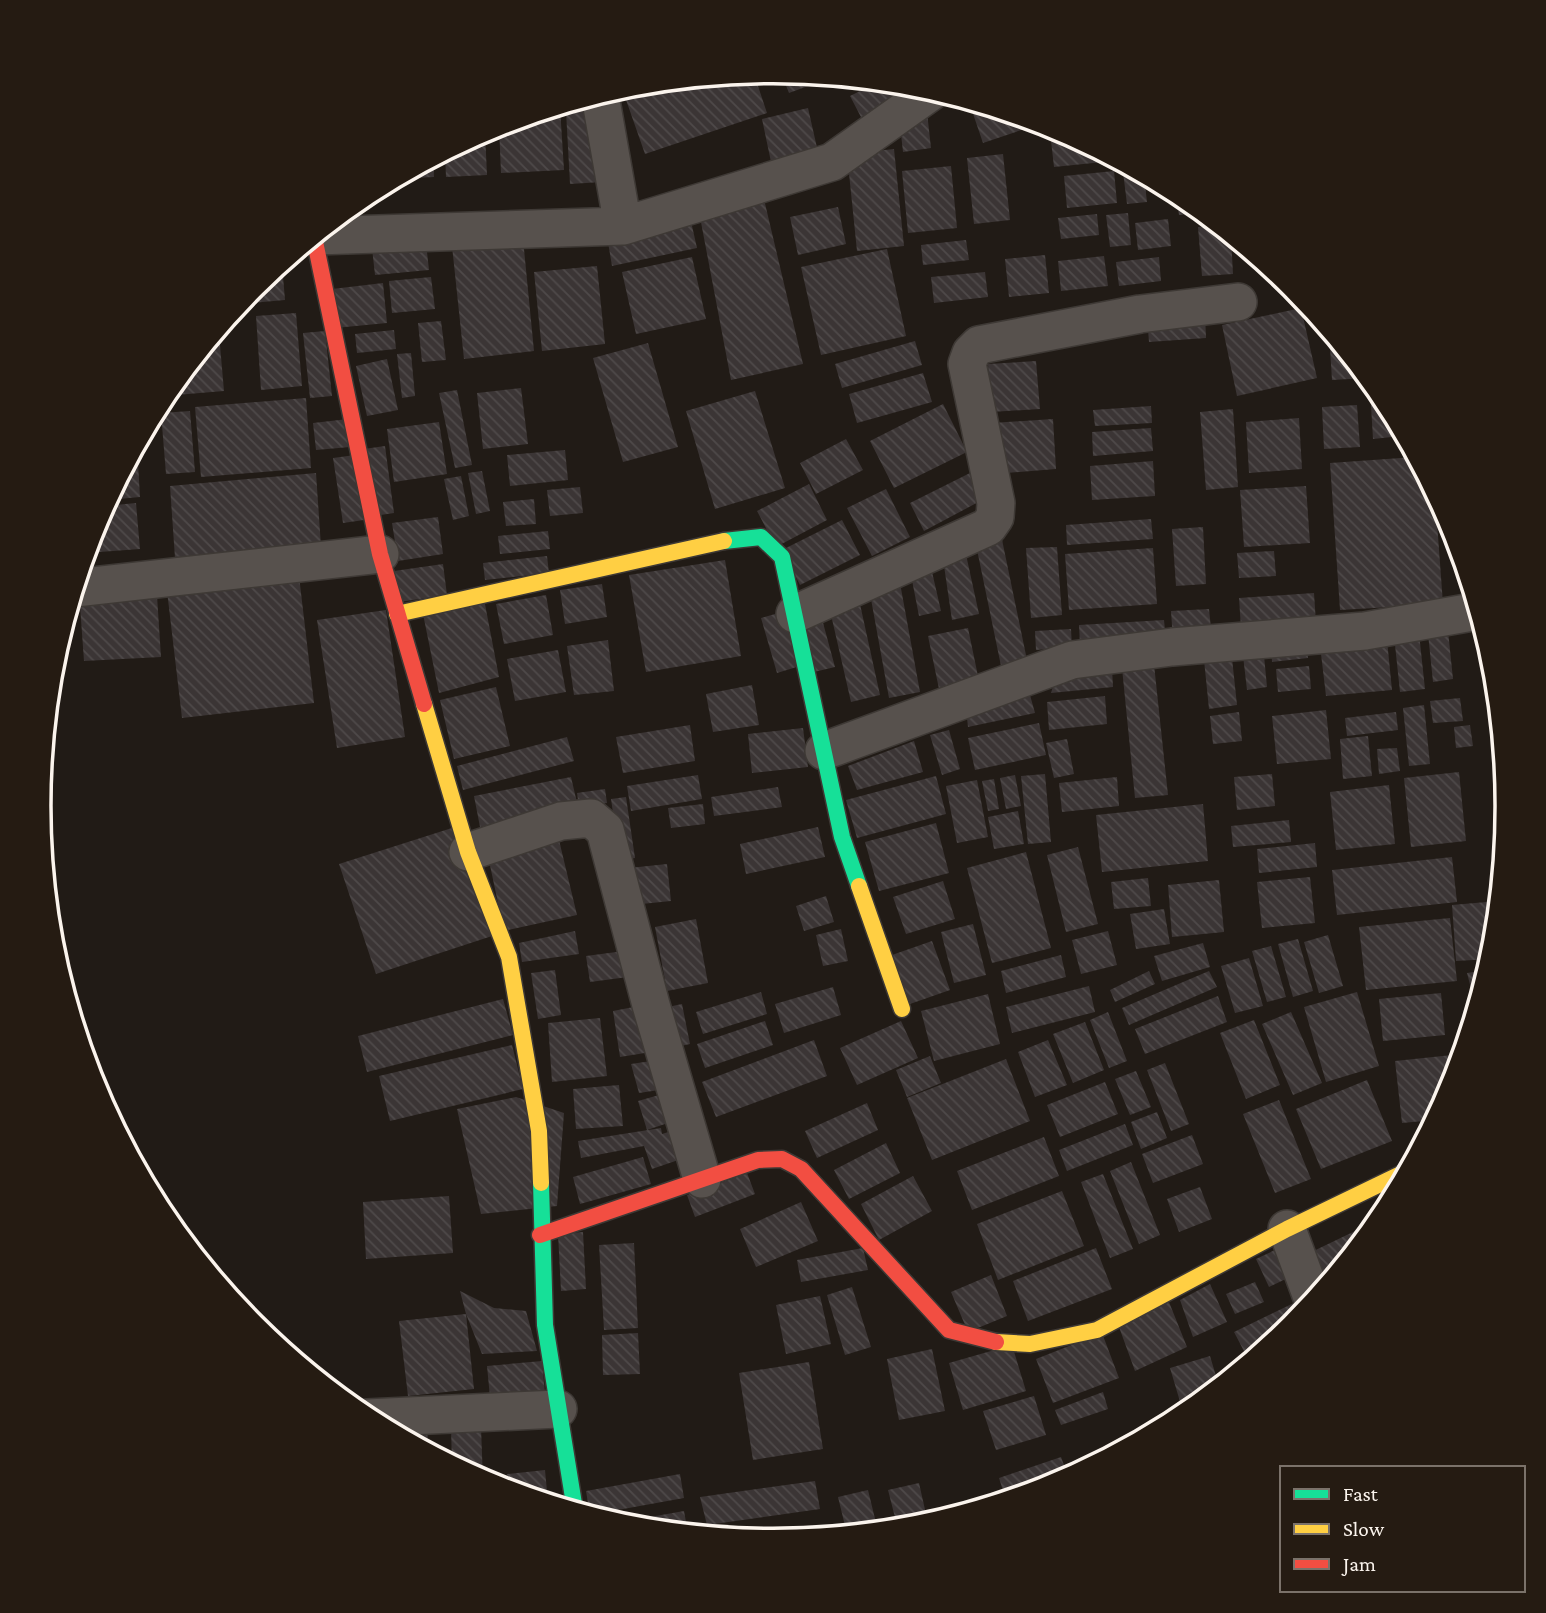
<svg xmlns="http://www.w3.org/2000/svg" width="1546" height="1613" viewBox="0 0 1546 1613" font-family="'Crimson Pro',serif">
  <defs>
    <pattern id="building-back-hatch" width="6" height="6" patternUnits="userSpaceOnUse" patternTransform="scale(1.75)"><rect width="6" height="6" fill="#3b3535"/><path d="M-1 5l2 2M0 0l6 6M5-1l2 2" fill="none" stroke="#4e4949"/></pattern>
  </defs>
  <rect width="100%" height="100%" fill="#211b16"/>
  <path fill="url(#building-back-hatch)" d="M781 73 830 78 789 93Z
    M754 74 767 113 645 154 625 97 669 82Z
    M878 82 902 85 909 99 863 121 850 96Z
    M969 102 1039 124 983 143Z
    M560 107 564 170 501 173 499 126Z
    M808 108 818 152 771 162 762 119Z
    M598 110 602 182 570 184 566 111Z
    M927 112 931 148 903 152 899 116Z
    M1059 131 1102 153 1103 162 1054 167 1050 132Z
    M485 132 487 175 446 177 445 153Z
    M894 149 904 246 857 251 847 154Z
    M1003 154 1010 220 974 224 967 158Z
    M433 159 434 177 397 179Z
    M1122 164 1144 176 1147 202 1127 204Z
    M951 166 957 228 908 233 902 171Z
    M1114 171 1117 203 1067 208 1064 176Z
    M1176 193 1181 196 1202 213 1179 215Z
    M763 195 803 364 731 380 700 217Z
    M838 207 846 244 798 255 790 217Z
    M1128 213 1131 245 1110 247 1106 215Z
    M1097 214 1099 235 1061 239 1058 218Z
    M690 217 697 248 612 266 607 236Z
    M1168 219 1171 246 1138 250 1135 223Z
    M1218 226 1231 237 1233 274 1202 276 1198 227Z
    M425 234 429 270 375 275 371 239Z
    M523 239 534 351 464 359 452 246Z
    M966 240 969 260 923 265 921 245Z
    M887 249 906 336 821 355 801 267Z
    M1045 255 1049 293 1009 297 1005 259Z
    M1104 256 1108 286 1061 291 1058 261Z
    M692 257 706 319 636 334 622 272Z
    M1159 257 1161 281 1119 286 1116 262Z
    M282 264 285 300 240 304 254 287Z
    M597 266 605 344 542 351 534 272Z
    M985 272 988 297 934 303 931 277Z
    M431 277 435 309 392 313 389 281Z
    M383 283 387 323 335 328 332 289Z
    M1301 308 1317 378 1237 396 1222 325Z
    M296 313 302 386 261 390 256 316Z
    M1205 313 1206 338 1149 342 1147 317Z
    M441 321 446 360 422 362 418 323Z
    M394 330 396 349 357 353 355 334Z
    M325 331 332 396 310 398 303 333Z
    M1329 332 1367 378 1332 380Z
    M215 334H219L224 391 164 396Z
    M915 341 922 365 842 388 835 364Z
    M648 343 678 447 623 462 593 358Z
    M411 353 415 396 402 398 397 354Z
    M387 359 398 410 367 416 356 366Z
    M1036 361 1040 409 991 412 988 364Z
    M923 373 932 402 857 423 849 394Z
    M521 388 528 444 483 449 477 393Z
    M1370 389H1376L1389 409 1392 437 1373 439Z
    M457 390 472 465 455 468 439 393Z
    M755 391 785 488 715 509 686 411Z
    M306 398 311 468 201 477 195 407Z
    M943 404 967 452 894 488 870 441Z
    M1357 405 1360 447 1324 449 1322 407Z
    M1151 406 1152 423 1095 426 1093 410Z
    M1233 409 1238 487 1206 490 1200 412Z
    M190 411 195 472 166 474 161 413Z
    M1299 418 1302 469 1249 473 1246 422Z
    M348 419 350 447 316 450 313 423Z
    M1053 419 1056 469 995 474 992 423Z
    M439 422 447 474 394 482 387 429Z
    M1151 428 1153 451 1093 456 1092 432Z
    M846 439 863 470 816 494 800 463Z
    M385 446 394 513 374 516 364 449Z
    M565 450 568 480 510 486 507 455Z
    M355 455 364 520 343 523 333 458Z
    M1415 457 1435 495 1443 604 1340 610 1330 463Z
    M1153 461 1155 496 1092 500 1090 466Z
    M128 462H138L140 497 108 500Z
    M482 471 490 511 476 514 468 473Z
    M316 473 321 546 175 558 170 486Z
    M970 473 984 499 924 531 910 503Z
    M461 476 469 516 453 520 444 479Z
    M809 484 827 520 776 547 757 511Z
    M1306 486 1310 543 1244 547 1240 490Z
    M580 487 583 513 550 516 547 490Z
    M886 489 910 537 872 556 847 508Z
    M534 499 536 524 506 526 503 502Z
    M136 503 140 549 86 553 95 525 105 506Z
    M438 517 443 554 398 561 392 523Z
    M1151 519 1153 539 1067 545 1066 525Z
    M842 520 860 555 800 585 782 550Z
    M1203 527 1206 584 1176 586 1172 529Z
    M1000 530 1027 660 1001 666 974 535Z
    M548 531 550 549 500 554 498 536Z
    M1057 547 1062 615 1031 618 1026 548Z
    M1153 548 1157 604 1069 610 1065 554Z
    M965 550 979 614 952 620 943 559Z
    M1274 551 1276 576 1239 578 1237 553Z
    M547 556 549 573 485 580 483 563Z
    M725 560 741 656 646 672 629 575Z
    M930 563 941 611 919 616 910 570Z
    M443 564 447 595 399 602 394 571Z
    M155 565 161 657 84 661 78 578Z
    M299 576 314 703 182 718 167 591Z
    M900 583 920 692 889 698 869 588Z
    M602 584 607 617 565 624 560 590Z
    M1314 593 1316 623 1241 628 1239 598Z
    M546 595 553 635 504 644 496 604Z
    M858 595 880 695 851 702 829 606Z
    M484 599 499 677 439 693 423 614Z
    M819 608 835 667 814 672 798 614Z
    M1209 609 1212 638 1173 640 1171 611Z
    M386 610 405 737 337 748 317 620Z
    M789 610 800 666 777 673 761 618Z
    M1164 620 1166 640 1080 646 1079 625Z
    M1447 621 1453 679 1433 682 1427 624Z
    M1418 624 1425 689 1400 692 1393 626Z
    M968 628 979 681 939 689 928 636Z
    M1071 629 1072 647 1036 650 1035 631Z
    M1386 630 1392 690 1326 696 1319 637Z
    M1306 639 1308 658 1272 662 1271 643Z
    M608 640 614 691 574 695 567 646Z
    M1263 645 1267 687 1247 690 1242 647Z
    M558 650 566 692 515 701 507 659Z
    M1153 655 1168 795 1135 798 1121 658Z
    M1232 658 1237 705 1209 709 1204 660Z
    M1309 666 1311 689 1278 692 1276 669Z
    M1112 668 1113 687 1051 693 1057 673Z
    M752 685 759 725 713 732 706 694Z
    M496 687 510 746 454 759 440 700Z
    M1030 695 1035 713 968 727 966 709Z
    M1105 696 1107 724 1049 730 1047 702Z
    M1460 698 1463 721 1433 723 1430 701Z
    M1424 705 1430 764 1409 766 1403 708Z
    M1326 710 1331 759 1277 764 1272 716Z
    M1239 712 1242 741 1213 744 1210 716Z
    M1396 712 1398 730 1347 736 1345 718Z
    M1039 723 1046 755 975 770 968 738Z
    M690 725 695 761 623 773 616 737Z
    M1470 725 1473 746 1456 748 1454 727Z
    M803 728 808 767 752 773 748 734Z
    M949 730 960 769 942 775 930 735Z
    M1368 736 1372 776 1343 779 1340 739Z
    M567 737 574 761 463 790 457 766Z
    M1067 739 1074 774 1054 778 1046 743Z
    M914 741 923 772 857 790 848 766Z
    M1397 748 1400 771 1379 774 1377 749Z
    M1459 772 1466 841 1411 847 1404 778Z
    M1045 774 1051 842 1028 844 1021 776Z
    M1272 774 1275 806 1237 810 1234 777Z
    M698 775 702 799 631 811 627 786Z
    M1015 775 1021 806 1006 809 1000 778Z
    M936 776 946 814 857 838 846 800Z
    M571 777 578 807 480 827 474 796Z
    M1117 777 1119 806 1062 812 1059 783Z
    M994 779 999 809 988 811 982 781Z
    M977 780 988 837 957 843 946 786Z
    M1389 785 1395 844 1336 850 1330 792Z
    M778 787 782 807 714 816 711 797Z
    M605 789 607 803 579 807 577 793Z
    M626 797 635 858 620 861 611 799Z
    M703 804 705 824 671 828 668 808Z
    M1203 804 1208 861 1102 872 1096 815Z
    M1018 811 1024 844 994 849 988 817Z
    M1289 820 1291 842 1233 847 1231 826Z
    M936 823 949 873 879 891 865 842Z
    M455 827 492 936 376 974 339 864Z
    M818 827 825 857 746 874 740 844Z
    M559 840 577 915 504 931 488 856Z
    M1315 843 1317 867 1259 873 1257 849Z
    M1078 847 1098 924 1066 932 1047 855Z
    M1026 852 1051 948 992 963 967 868Z
    M1452 857 1457 902 1337 915 1332 870Z
    M667 864 671 901 632 905 629 868Z
    M1310 877 1315 923 1262 928 1257 882Z
    M1148 878 1151 906 1114 909 1111 882Z
    M1219 880 1224 932 1172 937 1168 885Z
    M943 881 955 919 906 934 893 897Z
    M826 896 834 922 804 931 796 906Z
    M1498 901 1491 959 1456 961 1452 905Z
    M1164 909 1170 944 1136 949 1130 914Z
    M1450 918 1457 981 1366 990 1359 927Z
    M696 919 708 983 667 991 655 927Z
    M973 924 986 975 954 983 941 932Z
    M841 929 848 961 823 966 816 935Z
    M575 931 579 954 522 962 519 943Z
    M1108 931 1117 965 1081 974 1072 940Z
    M1328 935 1343 986 1319 993 1304 942Z
    M1298 939 1313 991 1293 997 1278 944Z
    M932 941 950 990 910 1004 892 955Z
    M1203 943 1210 967 1162 981 1154 956Z
    M1271 946 1286 997 1267 1002 1252 951Z
    M624 951 628 977 590 982 586 956Z
    M1061 955 1066 977 1006 993 1001 971Z
    M1249 958 1263 1006 1235 1013 1221 966Z
    M555 970 561 1015 538 1019 531 973Z
    M1487 970 1478 1001 1476 1008 1467 973Z
    M1149 971 1155 984 1115 1002 1110 990Z
    M1209 971 1217 987 1129 1025 1122 1008Z
    M1089 986 1095 1012 1012 1033 1006 1007Z
    M833 987 841 1015 784 1033 775 1004Z
    M761 992 767 1014 703 1034 696 1012Z
    M1357 992 1379 1066 1326 1082 1304 1007Z
    M1441 993 1445 1035 1383 1041 1379 999Z
    M988 994 1000 1044 934 1061 921 1011Z
    M1218 996 1227 1022 1145 1054 1135 1029Z
    M503 999 513 1035 367 1072 358 1036Z
    M682 1004 690 1044 671 1048 663 1008Z
    M644 1005 651 1052 620 1057 613 1011Z
    M1108 1012 1127 1061 1109 1068 1090 1020Z
    M1291 1012 1322 1083 1293 1095 1262 1024Z
    M600 1018 607 1076 552 1082 548 1023Z
    M1254 1020 1280 1085 1246 1099 1220 1033Z
    M765 1021 773 1045 705 1068 697 1044Z
    M901 1021 918 1058 857 1085 840 1048Z
    M1085 1022 1104 1070 1073 1083 1053 1034Z
    M814 1040 827 1076 716 1117 702 1082Z
    M1048 1040 1067 1085 1035 1097 1018 1052Z
    M512 1045 523 1089 390 1121 379 1076Z
    M1452 1055 1454 1079 1434 1120 1402 1123 1395 1061Z
    M930 1056 941 1083 907 1097 896 1070Z
    M1006 1059 1030 1121 932 1160 907 1098Z
    M651 1061 659 1090 639 1093 631 1064Z
    M1165 1063 1189 1124 1171 1131 1147 1070Z
    M1136 1071 1151 1107 1130 1115 1115 1079Z
    M1367 1080 1392 1141 1321 1169 1296 1109Z
    M1105 1082 1118 1114 1060 1137 1047 1105Z
    M619 1085 623 1126 576 1129 573 1089Z
    M659 1095 668 1123 647 1130 638 1101Z
    M516 1097 564 1113 557 1206 481 1214 457 1109Z
    M1279 1100 1311 1179 1275 1193 1243 1114Z
    M867 1103 878 1130 817 1158 805 1131Z
    M1157 1112 1167 1138 1141 1149 1131 1122Z
    M1125 1124 1133 1145 1067 1171 1059 1150Z
    M661 1128 662 1134 681 1128 690 1156 652 1169 644 1146 581 1158 578 1141Z
    M1192 1135 1203 1164 1153 1183 1142 1154Z
    M1044 1137 1059 1176 972 1210 957 1171Z
    M886 1143 900 1173 849 1199 834 1170Z
    M643 1157 651 1184 580 1204 573 1177Z
    M1131 1162 1160 1235 1139 1244 1110 1171Z
    M747 1173 755 1194 695 1217 687 1195Z
    M1103 1174 1133 1249 1110 1258 1081 1182Z
    M913 1176 932 1211 879 1240 861 1204Z
    M1200 1187 1212 1219 1179 1232 1167 1199Z
    M1062 1191 1084 1246 998 1280 977 1224Z
    M449 1196 453 1253 366 1259 363 1202Z
    M801 1202 818 1241 756 1267 740 1229Z
    M1380 1219 1316 1297 1299 1258Z
    M583 1232 586 1289 561 1291 558 1234Z
    M634 1243 638 1328 604 1330 599 1245Z
    M863 1248 868 1270 801 1282 797 1260Z
    M1096 1248 1112 1289 1028 1321 1013 1281Z
    M1277 1249 1290 1277 1269 1287 1256 1259Z
    M991 1275 1007 1316 968 1332 951 1292Z
    M1255 1282 1264 1302 1235 1314 1226 1294Z
    M1210 1284 1227 1322 1193 1337 1180 1300Z
    M852 1287 871 1347 845 1355 827 1295Z
    M460 1291 494 1308 526 1311 537 1351 482 1354 466 1314Z
    M820 1296 831 1344 786 1354 776 1305Z
    M1300 1300 1305 1310 1292 1326 1266 1347 1247 1357 1234 1332Z
    M1169 1302 1187 1347 1135 1371 1119 1327Z
    M466 1314 474 1389 408 1396 399 1321Z
    M638 1333 640 1374 603 1375 602 1335Z
    M1102 1333 1119 1378 1053 1403 1036 1359Z
    M1012 1345 1026 1391 963 1410 949 1363Z
    M932 1349 945 1411 899 1420 887 1359Z
    M1210 1356 1219 1386 1184 1415 1170 1368Z
    M542 1361 546 1404 491 1408 487 1366Z
    M809 1362 823 1449 753 1460 739 1373Z
    M1103 1392 1108 1409 1061 1425 1055 1410Z
    M1034 1396 1046 1435 996 1450 983 1411Z
    M427 1420 428 1451 397 1434Z
    M481 1427 483 1481 452 1464 451 1428Z
    M1061 1457 1068 1476 1005 1497 999 1478Z
    M545 1470 548 1502 509 1490 507 1474Z
    M680 1474 684 1498 590 1515 586 1491Z
    M815 1481 820 1509 707 1525 700 1497Z
    M919 1483 928 1523 898 1529 888 1490Z
    M868 1490 878 1531 847 1534 838 1497Z
    M684 1511 688 1533 629 1527 616 1523Z"/>
  <g fill="none" stroke-linecap="round" stroke-linejoin="round">
    <defs>
      <path id="street" d="M600 95 623 226
        M316 236 623 226 832 162 932 91
        M75 588 380 554
        M795 614 988 527 995 517 996 503 967 364 971 353 979 345 1140 314 1238 302
        M824 751 1072 660 1172 647 1365 631 1478 611
        M468 852 561 821 591 818 605 830 651 1005 702 1179
        M1287 1229 1313 1300
        M367 1418 558 1409"/>
      <path id="fast" d="M724 541 761 537 782 557 842 837 859 886
        M541 1183 545 1325 575 1510"/>
      <path id="slow" d="M397 614 724 541
        M424 704 468 852 509 957 539 1131 541 1183
        M859 886 902 1009
        M996 1342 1030 1344 1097 1330 1287 1229 1407 1171"/>
      <path id="jam" d="M314 237 380 554 424 704
        M540 1235 758 1160 782 1159 801 1169 949 1330 996 1342"/>
    </defs>
    <use href="#street" stroke="#3e3935" stroke-width="40"/>
    <use href="#fast" stroke="#3e3935" stroke-width="19"/>
    <use href="#slow" stroke="#3e3935" stroke-width="19"/>
    <use href="#jam" stroke="#3e3935" stroke-width="19"/>
    <use href="#street" stroke="#57514d" stroke-width="37"/>
    <use href="#fast" stroke="#16e098" stroke-width="16"/>
    <use href="#slow" stroke="#ffcf43" stroke-width="16"/>
    <use href="#jam" stroke="#f24e42" stroke-width="16"/>
  </g>
  <path d="M0 0H1546V1613H0ZM51 806a722 722 0 1 1 1444 0a722 722 0 1 1-1444 0Z" fill="#251b12" fill-rule="evenodd"/>
  <path fill="none" stroke="#fbf4ed" stroke-width="3.5" d="M51 806a722 722 0 1 1 1444 0a722 722 0 1 1-1444 0Z"/>
  <rect x="1280" y="1466" width="245" height="126" fill="#251b12" stroke="#7b726a" stroke-width="2"/>
  <rect x="1294" y="1489" width="35" height="10" fill="#16e098" stroke="#7b726a" stroke-width="2"/>
  <text x="1343" y="1501" font-size="21" fill="#fbf4ed">Fast</text>
  <rect x="1294" y="1524" width="35" height="10" fill="#ffcf43" stroke="#7b726a" stroke-width="2"/>
  <text x="1343" y="1536" font-size="21" fill="#fbf4ed">Slow</text>
  <rect x="1294" y="1559" width="35" height="10" fill="#f24e42" stroke="#7b726a" stroke-width="2"/>
  <text x="1343" y="1571" font-size="21" fill="#fbf4ed">Jam</text>
</svg>
